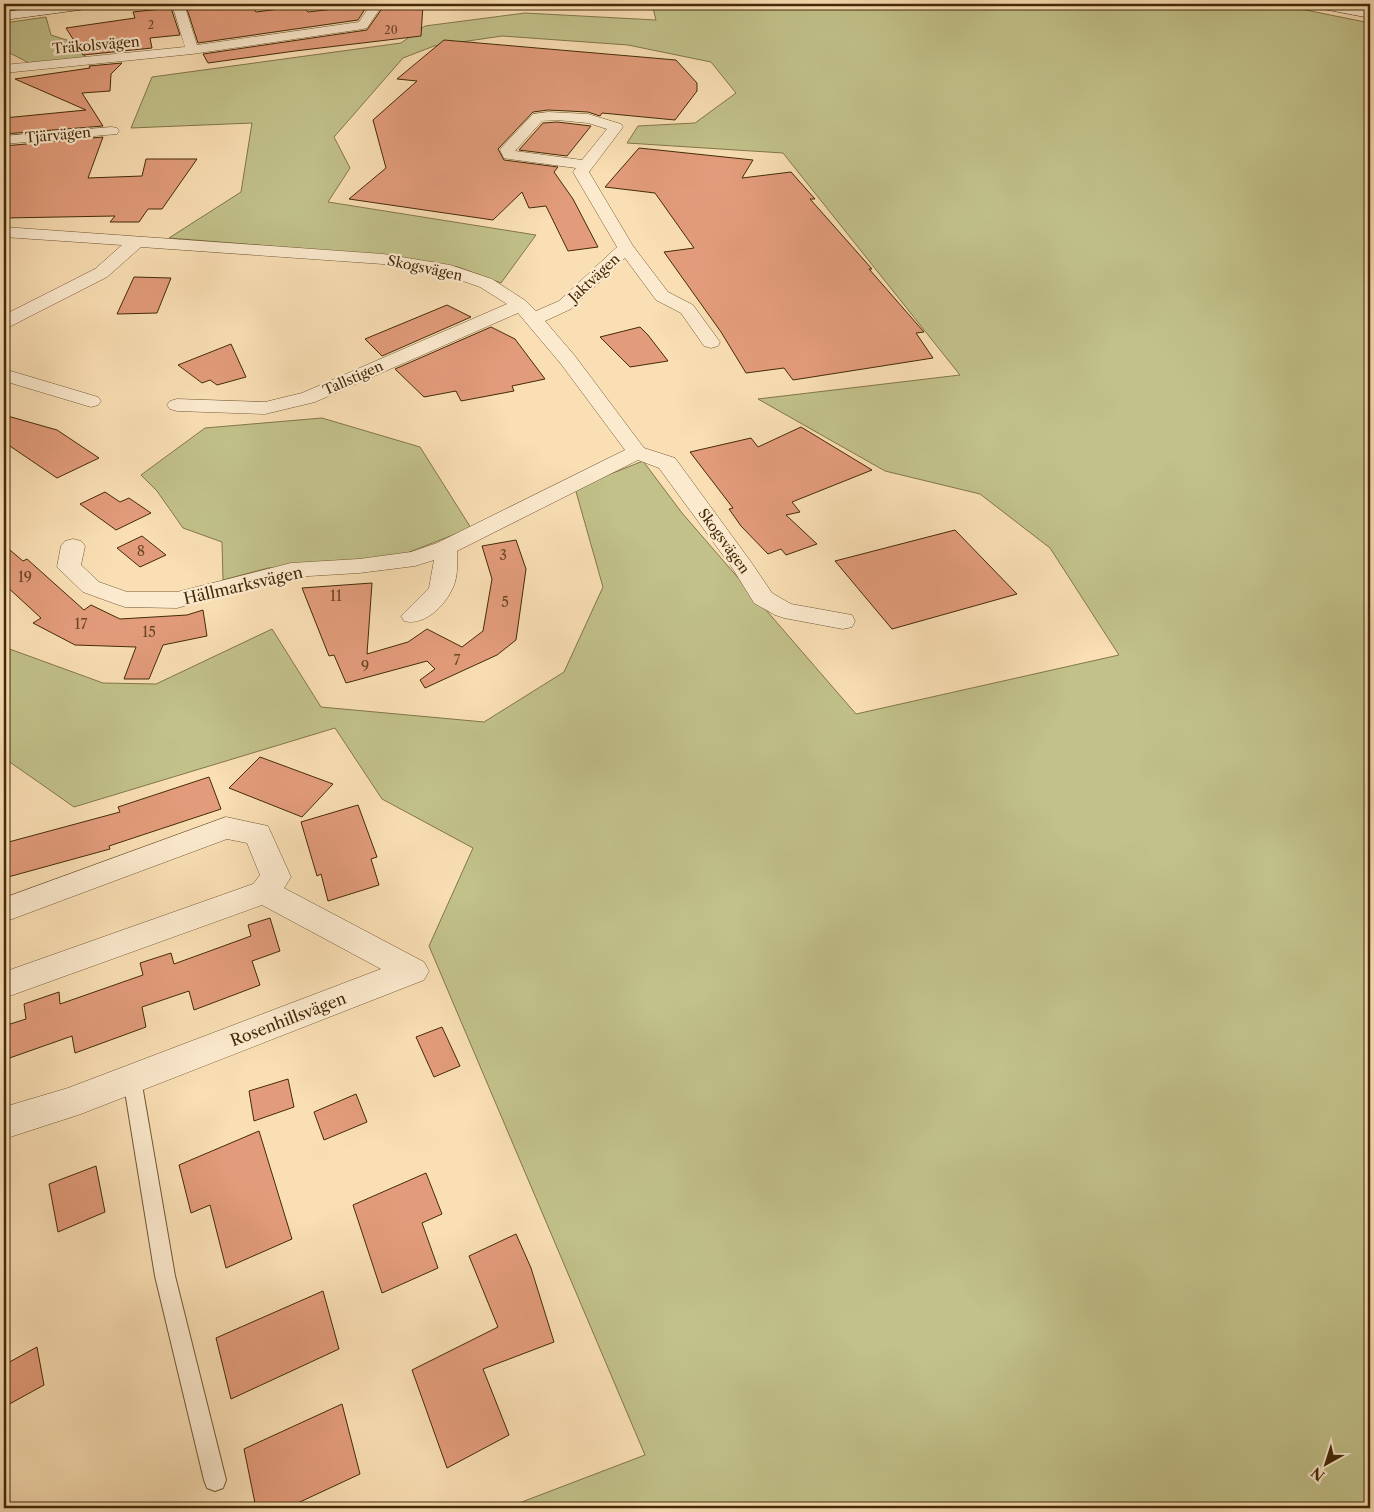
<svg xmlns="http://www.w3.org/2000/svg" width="1374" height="1512" viewBox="0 0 1374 1512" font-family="'Libre Caslon Text',serif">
  <rect width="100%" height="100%" fill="#fadfb4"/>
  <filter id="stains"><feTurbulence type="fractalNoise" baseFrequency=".004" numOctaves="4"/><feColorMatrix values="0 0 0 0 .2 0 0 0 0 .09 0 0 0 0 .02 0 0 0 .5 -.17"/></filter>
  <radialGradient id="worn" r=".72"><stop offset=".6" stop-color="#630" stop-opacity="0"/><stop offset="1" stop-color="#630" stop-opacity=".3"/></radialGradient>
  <path fill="#c2c18a" stroke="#827649" d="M652 4H1276L1370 23V1508H506L645 1455 429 946 473 848 382 799 335 728 74 807 4 758V647L103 683 156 684 272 629 321 707 484 722 564 672 603 587 575 488 643 461 682 513 856 714 1119 655 1050 548 980 494 885 471 758 399 960 375 783 153 627 143 638 126 695 123 736 93 711 62 628 45 502 36 434 46 403 58 334 137 350 168 328 202 536 235 501 283 458 267 381 255 169 238 241 192 252 123 131 128 152 77 401 43 425 26 525 13 656 20Z
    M46 17 51 35 79 44 86 58 31 64 4 50V23Z
    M322 418 420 447 471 528 402 555 333 564 268 568 223 580 222 542 183 528 157 491 141 475 205 428Z"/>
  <path fill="#e39c7b" stroke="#432a08" d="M202 4H250L256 12 303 6 308 12 360 6 365 9 358 20 198 43 186 6Z
    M404 4H423L421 36 295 51 208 63 203 54 367 30 383 7Z
    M171 8 180 35 150 38 152 48 83 55 66 28 135 18 133 12Z
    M444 40 676 60 697 83V91L675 120 602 113 600 116 588 112 548 110 533 112 498 149 504 160 558 167 554 172 573 199 598 247 568 251 546 206 529 208 522 192 493 220 349 199 386 168 373 120 417 81 397 79Z
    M122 63 111 74 110 91 82 93 103 126 4 134V118L86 110 15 79 90 68 89 66Z
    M557 122 591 126 567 156 519 150 543 123Z
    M103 137 88 178 142 176 146 159H197L162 209H148L139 222H110L115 216 4 218V146Z
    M639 148 753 160 742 178 791 172 815 199H810L872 269H869L924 332 916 333 933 358 793 380 784 368 746 373 721 332 664 252 694 248 655 193 605 187Z
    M134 277 171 278 157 313 117 314Z
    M447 305 471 317 382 356 365 339Z
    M491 327 515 339 545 379 512 386 514 391 461 401 456 391 424 397 395 369Z
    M640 327 648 335 668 361 630 367 600 337Z
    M231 344 246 377 217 385 210 380 202 383 178 365Z
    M4 415 57 430 99 458 57 478 4 442Z
    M801 427 872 470 792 502 800 512 786 515 817 544 786 555 781 549 768 554 741 526 729 509 733 508 690 452 751 438 758 447Z
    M105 492 120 502 129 498 151 513 116 530 80 504Z
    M955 530 1017 594 892 629 835 561Z
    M142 536 166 555 140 567 117 548Z
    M516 540 526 569 516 640 497 655 425 688 420 680 435 669 427 661 346 683 334 655 329 656 302 588 372 583 367 654 408 642 427 629 462 647 483 631 492 579 482 546Z
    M4 545 23 561 27 559 84 610 91 605 120 619 187 615 203 610 207 636 163 645 149 679H124L136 647 75 645 33 623 41 618 4 584Z
    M260 757 333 784 302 817 229 788Z
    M209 777 221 809 109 846 110 849 8 877 5 843 120 812 118 807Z
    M358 805 377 857 371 859 379 885 328 901 321 874 317 876 301 822Z
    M270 918 280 951 252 961 260 985 194 1010 189 991 142 1007 146 1027 75 1053 72 1036 4 1060V1026L26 1019 24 1004 59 992 60 1004 143 975 140 963 171 953 174 964 251 936 248 925Z
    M442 1027 460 1066 434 1077 416 1037Z
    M288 1079 294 1107 254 1121 249 1091Z
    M356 1094 367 1122 324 1140 314 1112Z
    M259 1131 292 1239 226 1268 210 1205 191 1213 179 1165Z
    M96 1166 105 1212 58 1232 49 1184Z
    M426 1173 442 1214 422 1223 438 1268 382 1293 353 1205Z
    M516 1234 531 1268 554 1342 483 1369 509 1435 447 1468 412 1370 498 1327 469 1256Z
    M323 1291 339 1349 231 1399 216 1338Z
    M37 1347 44 1385 4 1407V1365Z
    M342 1404 360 1474 287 1508H256L244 1449Z"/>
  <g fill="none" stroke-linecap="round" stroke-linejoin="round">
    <defs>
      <path id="lane" d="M132 1071 138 1074 141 1079 175 1276 226 1480 223 1488 215 1491 207 1488 204 1480 155 1276 123 1079 126 1074Z"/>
      <path id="street" d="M172 4H184L197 45 359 22 371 4H383L367 28 363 29 192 54 4 73V65L185 47Z
        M548 112 588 114 621 124 623 127 589 172 633 246 668 292 693 305 720 342 718 346 711 348 704 346 681 313 656 300 625 258 571 309 545 321 575 356 644 448 675 458 751 562 772 593 791 604 852 615 855 621 852 627 843 629 784 618 775 615 754 603 733 569 659 468 638 460 457 551C457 561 458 572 455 582 449 602 426 627 404 621L401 616 429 588 434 560 415 566 359 573 292 577 177 608 125 607 116 604 83 592 57 567 61 546 65 541 73 539 81 541 85 546 81 565 99 582 127 592H177L291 563 359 559 411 552 437 543 625 450 561 364 518 313 315 402 265 414 177 411 170 409 167 405 170 401 177 399 265 402 302 393 507 304 480 287 446 275 383 264 141 247 107 277 11 326 4 327V315L95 269 122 245 4 237V227L383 254 450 265 492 279 526 301 536 311 559 301 617 247 573 172 576 168 509 159 504 158 500 150 502 147 533 114ZM557 120 588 123 607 129 582 160 515 151 542 121Z
        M112 127 117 128 119 131 117 134 4 144V136Z
        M4 369 98 397 101 401 98 405 91 407 4 381Z
        M226 817 268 826 291 877 284 888 424 962 429 971 424 980 81 1114 4 1139V1107L68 1088 381 969 262 905 4 998V972L253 884 260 875 247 843 227 839 4 922V898Z"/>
      <path id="secondary" d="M69 4H100L94 8 4 20V12Z
        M1312 4H1335L1370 10V18L1318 8Z"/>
    </defs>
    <use href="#lane" stroke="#715733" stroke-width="2"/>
    <use href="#street" stroke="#715733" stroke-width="1"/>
    <use href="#secondary" stroke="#432a08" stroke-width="1"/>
    <use href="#lane" fill="#fceace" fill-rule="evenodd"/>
    <use href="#street" fill="#fceace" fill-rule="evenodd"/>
    <use href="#secondary" fill="#fceace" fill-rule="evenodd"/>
  </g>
  <g text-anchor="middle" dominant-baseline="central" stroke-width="4.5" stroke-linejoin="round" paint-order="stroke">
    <g font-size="11" fill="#6b4625">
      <text x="151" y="25">2</text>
      <text x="391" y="30">20</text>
    </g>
    <g font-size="14" fill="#432a08" stroke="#fceace">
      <text transform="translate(96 45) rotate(-5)">Träkolsvägen</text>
      <text transform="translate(58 135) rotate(-5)">Tjärvägen</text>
      <text transform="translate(425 268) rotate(12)">Skogsvägen</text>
      <text transform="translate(594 278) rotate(-43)">Jaktvägen</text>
      <text transform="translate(353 378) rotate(-24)">Tallstigen</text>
      <text transform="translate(724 541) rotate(54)">Skogsvägen</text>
    </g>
    <g font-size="14" fill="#6b4625">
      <text x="141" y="551">8</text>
      <text x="503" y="555">3</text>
      <text x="25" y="577">19</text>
      <text x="336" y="596">11</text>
      <text x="505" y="602">5</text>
      <text x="81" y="624">17</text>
      <text x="149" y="632">15</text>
      <text x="457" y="660">7</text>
      <text x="365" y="666">9</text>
    </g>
    <g font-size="16" fill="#432a08" stroke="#fceace">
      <text transform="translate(243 585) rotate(-13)">Hällmarksvägen</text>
      <text transform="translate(288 1019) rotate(-21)">Rosenhillsvägen</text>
    </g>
  </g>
  <rect width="1374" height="1512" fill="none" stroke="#fadfb4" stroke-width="20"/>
  <rect x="5" y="5" width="1364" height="1502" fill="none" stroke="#432a08" stroke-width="2.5"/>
  <rect x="10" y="10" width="1354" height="1492" fill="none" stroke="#432a08"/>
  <g transform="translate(1326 1464) rotate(219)" stroke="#fceace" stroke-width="4" paint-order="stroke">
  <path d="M0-4L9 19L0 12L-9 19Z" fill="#432a08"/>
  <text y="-8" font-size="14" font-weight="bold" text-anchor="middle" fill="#432a08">N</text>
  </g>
  <rect width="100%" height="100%" filter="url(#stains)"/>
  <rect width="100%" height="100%" fill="url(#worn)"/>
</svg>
